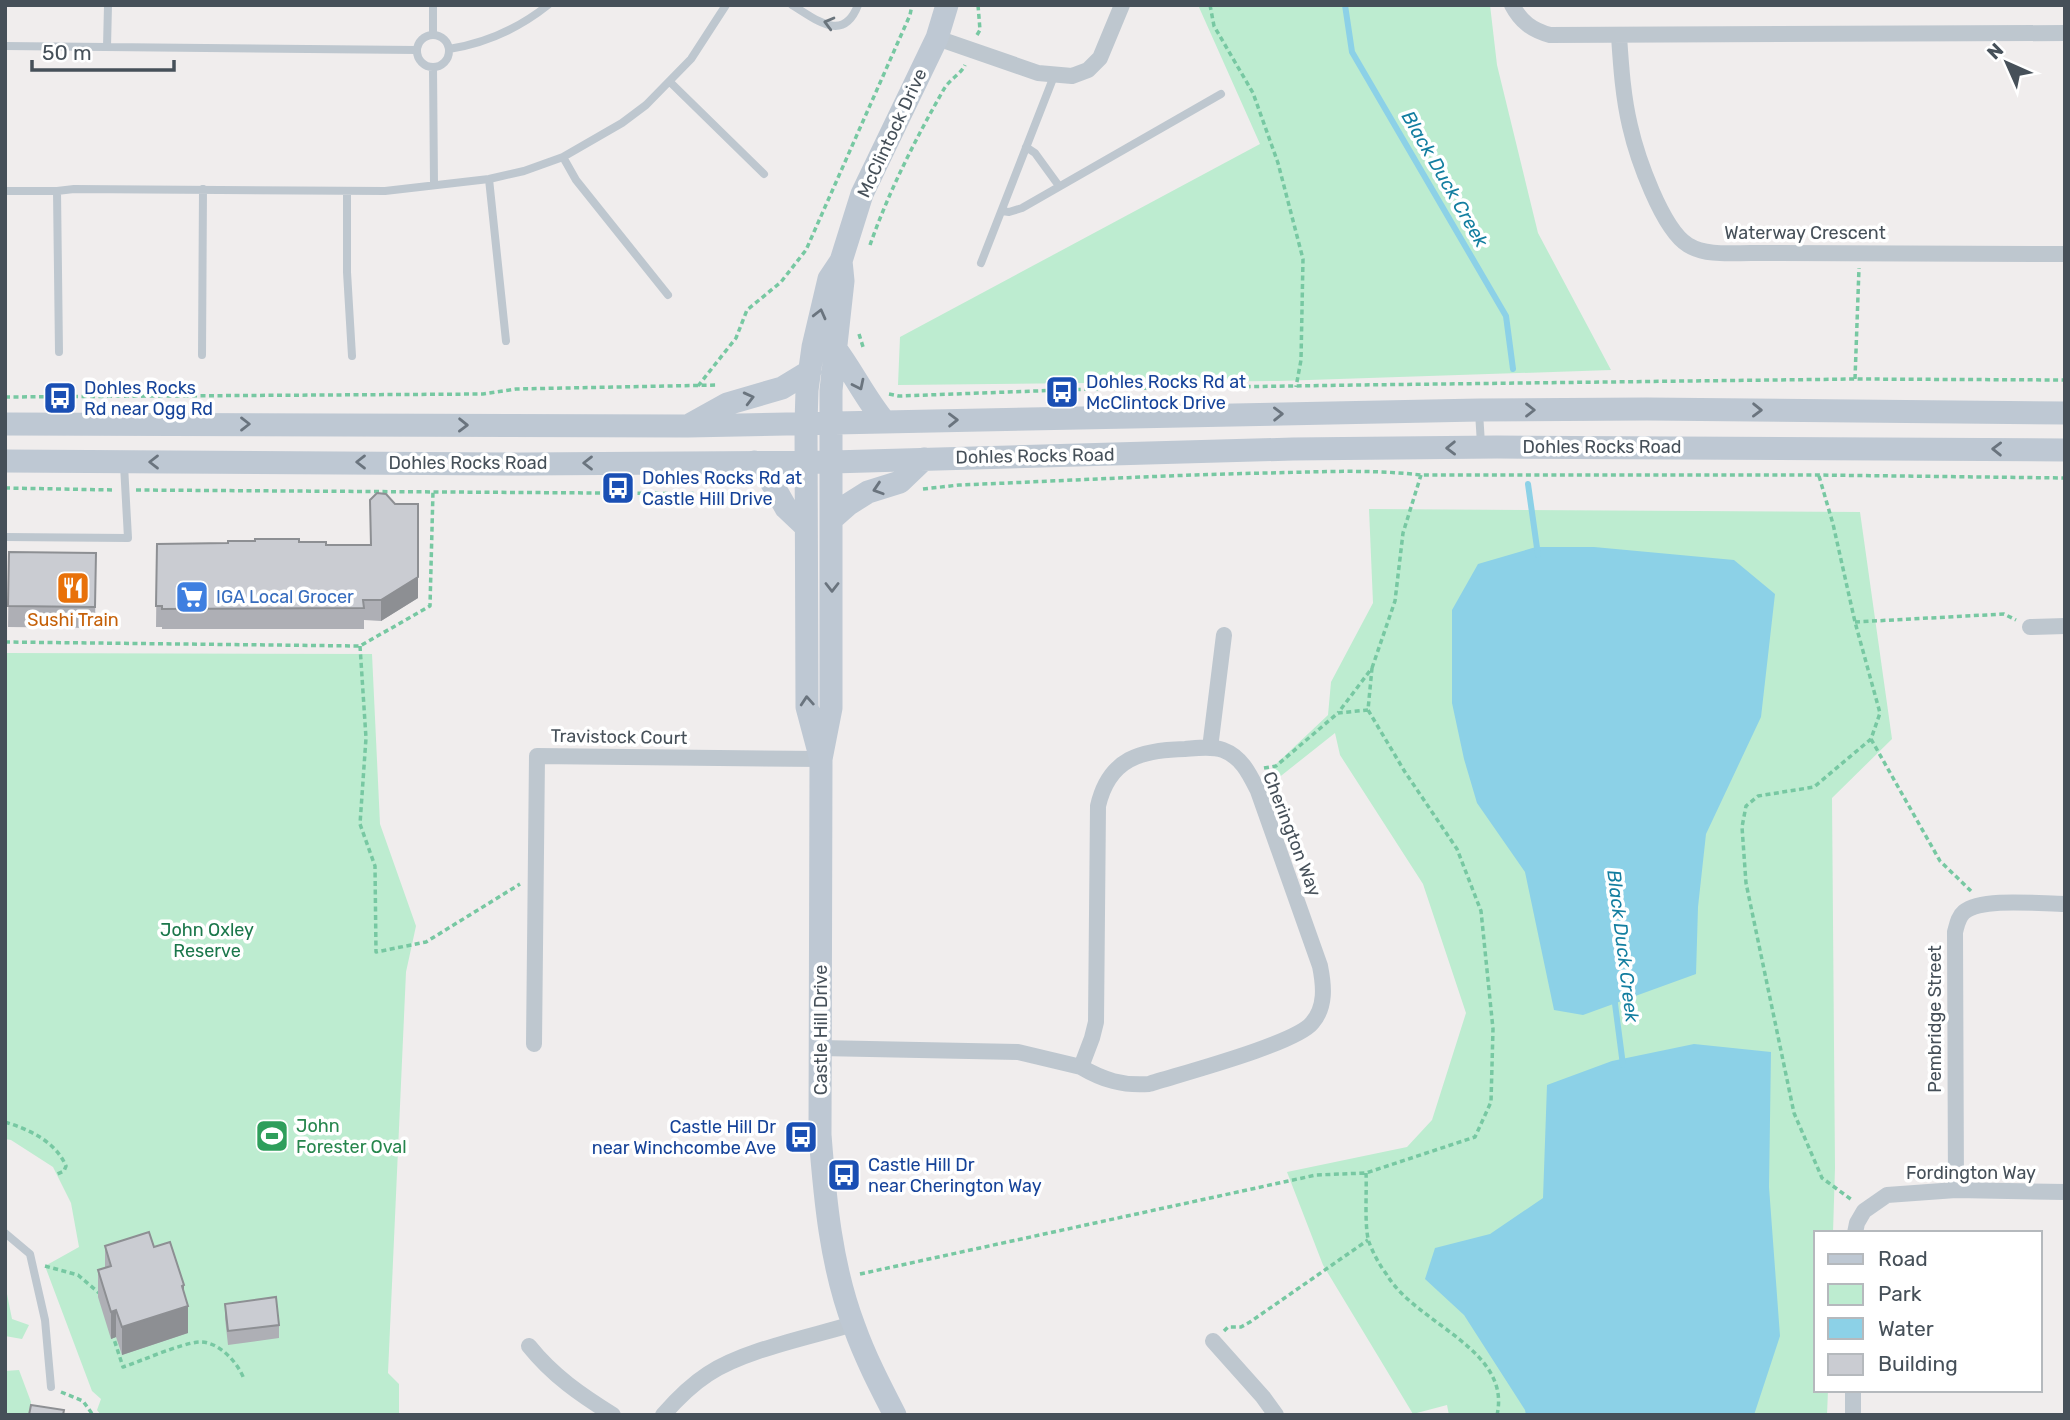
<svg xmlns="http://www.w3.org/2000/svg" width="2070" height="1420" viewBox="0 0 2070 1420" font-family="Rubik,sans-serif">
  <rect width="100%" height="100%" fill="#f0eded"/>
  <path fill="#bdecd0" d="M1198 5H1490L1497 65 1538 233 1611 370 1279 381 898 385 900 337 1260 144Z
    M1369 509 1860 512 1892 739 1832 798 1835 1168 1833 1233H1816V1390H1828L1827 1415H1449L1447 1405 1413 1414 1323 1265 1287 1172 1407 1147 1432 1120 1466 1013 1423 884 1340 755 1335 733 1277 779 1273 767 1328 715 1331 682 1373 603Z
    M5 653 372 654 380 824 416 926 406 972 388 1373 399 1384V1415H101L97 1410 101 1399 92 1391 45 1266 79 1247 71 1203 53 1167 11 1140 5 1139Z
    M5 1284 12 1319 29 1325 22 1339 5 1336Z
    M19 1370 31 1402 29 1415H5V1371Z"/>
  <path fill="#8cd1e7" d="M1536 547H1594L1734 560 1775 594 1761 717 1706 834 1698 907 1696 974 1583 1015 1554 1010 1525 872 1477 803 1464 759 1452 703V610L1478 564Z
    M1694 1044 1771 1052 1769 1187 1780 1336 1754 1415H1526L1525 1410 1464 1315 1425 1279 1435 1248 1490 1234 1543 1198 1547 1085 1612 1061Z"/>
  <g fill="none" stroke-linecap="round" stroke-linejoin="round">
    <path stroke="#8cd1e7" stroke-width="6" d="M1345 5 1352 52 1506 316 1513 369
      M1528 484 1538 555
      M1614 996 1623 1065"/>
    <path stroke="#77c8a2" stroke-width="3.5" stroke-dasharray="5 3.5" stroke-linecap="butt" d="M1210 5 1214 26 1253 93 1278 163 1303 259 1301 360 1296 387
      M977 35 980 30 978 5
      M870 245C889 191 916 138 944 89 950 79 961 74 965 65
      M859 334 864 350
      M1855 379 1859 268
      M698 386 736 338 747 310 781 282 806 250 910 15 912 5
      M889 394 899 396 1091 389 1358 385 1855 379 2065 380
      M5 397 483 394 516 389 717 385
      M1819 476 1833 524 1855 622 1880 713 1871 739 1814 787 1758 796 1746 806 1742 827 1746 883 1794 1113 1822 1178 1852 1200
      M5 488 115 490
      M923 489 959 485C1062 481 1164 475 1267 473 1318 472 1370 469 1421 475H1818L2065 478
      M136 490 755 494
      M1855 622 2004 614 2016 620
      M5 642 360 646 430 606 433 491
      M360 646 366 738 360 824 375 866 376 952 426 942 520 884
      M1372 668 1395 601 1403 533 1421 475
      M1871 739 1940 861 1971 891
      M1264 768 1276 766 1338 713 1368 710 1372 668 1338 713
      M5 1122C30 1130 55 1141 66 1166L64 1171 55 1175
      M1366 1173C1367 1190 1364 1227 1369 1242 1373 1253 1380 1266 1387 1275 1416 1324 1512 1349 1497 1415
      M45 1266 78 1275 99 1293
      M860 1274 1316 1175 1366 1173 1475 1137 1491 1102 1493 1029 1481 911 1457 849 1405 772 1368 710
      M1224 1331 1228 1327H1241L1250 1322 1368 1240
      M112 1333 123 1367C141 1361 182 1343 199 1342 219 1341 238 1363 244 1379
      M61 1392 83 1401 93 1415"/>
    <path stroke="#bec7cf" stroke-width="8" d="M433 5V34
      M792 5C816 19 843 44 858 5
      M417 51a16 16 0 1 1 32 0a16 16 0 1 1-32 0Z
      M5 46 416 50
      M107 47 108 5
      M449 49C487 43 518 29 548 5
      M433 67 434 185
      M670 82 764 174
      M1026 147 1035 153 1059 186
      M563 157 576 180 668 295
      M489 179 506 341
      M5 191H57L74 189 385 191 489 179 524 171 563 157 622 123 646 105 691 59 726 5
      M57 191 59 352
      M347 192V272L352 356
      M1002 211 1009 212 1022 208 1221 94
      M981 263 1054 76
      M202 355 203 189
      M1479 412 1481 444
      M5 537 128 538 124 465
      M5 1233 30 1254 45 1320 51 1387"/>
    <path stroke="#bec7cf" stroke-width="16" d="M1512 5C1521 22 1532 30 1550 35L2065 33
      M1619 36C1621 66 1623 97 1630 126 1637 157 1662 229 1688 245 1706 256 1731 253 1751 253L2065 254
      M937 38 1038 73 1072 76 1088 70 1100 58 1122 5
      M2030 627 2065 626
      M1210 748 1224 635
      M534 1044 537 756 821 759
      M820 1048 1018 1052 1081 1067 1092 1038 1096 1022 1098 806C1109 758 1141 750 1185 749 1198 748 1212 746 1223 750 1242 757 1250 775 1258 791L1320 966C1324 986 1326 1007 1312 1023 1295 1044 1180 1074 1149 1084 1123 1086 1103 1080 1081 1067
      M1956 1190 1955 932C1957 925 1958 917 1964 912 1982 897 2041 904 2065 904
      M1855 1233 1857 1223 1864 1211 1887 1195 1956 1190 2065 1192
      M1213 1341 1263 1397 1276 1415
      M529 1346C553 1376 581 1395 613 1415
      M663 1415C677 1399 691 1385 708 1374 744 1350 810 1337 853 1324
      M1853 1415V1390"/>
    <path stroke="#bec8d3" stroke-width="23" d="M841 261 843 281 831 390V708L821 759 820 1135C825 1199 831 1266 854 1326 865 1357 880 1386 895 1415
      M835 348C853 372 865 398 884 421
      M5 424 688 426 1479 410 1647 409 2065 413
      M691 424 727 404 782 388 810 371
      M5 461 520 464 832 462 1293 449 1497 447 2065 450
      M754 462 769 478 786 508 805 526
      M832 519 849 504 868 492 900 482 924 459
      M820 756 807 707 806 424 807 390 813 347 829 279 841 261 862 194 937 38 947 5"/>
  </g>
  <path fill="#aeafb5" d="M370 500 418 598 381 621 364 620V629H162V627H156L157 544 299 542 326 545H371Z
    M9 552 96 553 95 628 8 627Z
    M105 1246 154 1247 184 1293 188 1333 122 1355 116 1337 111 1339 98 1297V1270L105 1268Z
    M225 1304 279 1325V1338L228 1345 225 1318Z"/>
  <path fill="#8d8f93" d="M418 504V598L381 621V600Z
    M184 1285V1307L188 1306V1333L122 1355V1327Z
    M116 1310V1337L111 1339V1312Z"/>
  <path fill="#caccd2" stroke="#8d8f93" stroke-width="2" d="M377 493 386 494 395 504H418V577L381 600H363L364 608 162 609V606H156L157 544 228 543V541H255V539H299V542H326V545H371L370 500Z
    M9 552 96 553 95 607 8 606Z
    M149 1232 154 1247 170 1242 184 1285 182 1286 188 1306 122 1327 116 1310 111 1312 98 1270 111 1266 105 1246Z
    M276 1297 279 1325 228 1331 225 1304Z
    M31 1405 64 1410 63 1415H29Z"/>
  <defs><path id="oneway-chevron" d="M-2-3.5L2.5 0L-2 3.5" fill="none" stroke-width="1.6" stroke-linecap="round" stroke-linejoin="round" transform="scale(1.75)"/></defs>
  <use stroke="#6a747c" href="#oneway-chevron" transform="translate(829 23) rotate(-165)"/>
  <g stroke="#6a747e">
    <use href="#oneway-chevron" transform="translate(820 314) rotate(-76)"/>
    <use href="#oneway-chevron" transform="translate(859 385) rotate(64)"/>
    <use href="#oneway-chevron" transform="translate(749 398) rotate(-14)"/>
    <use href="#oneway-chevron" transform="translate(1530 410)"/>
    <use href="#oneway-chevron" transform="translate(1757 410) rotate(1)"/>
    <use href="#oneway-chevron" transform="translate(1278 414) rotate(-1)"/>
    <use href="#oneway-chevron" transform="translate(953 420) rotate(-1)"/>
    <use href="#oneway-chevron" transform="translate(245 424)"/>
    <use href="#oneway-chevron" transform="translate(463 425) rotate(1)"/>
    <use href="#oneway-chevron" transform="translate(1451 448) rotate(179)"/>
    <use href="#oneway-chevron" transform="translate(1997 449) rotate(-179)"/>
    <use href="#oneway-chevron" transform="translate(154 462) rotate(180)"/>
    <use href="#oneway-chevron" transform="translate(361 462) rotate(-180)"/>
    <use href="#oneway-chevron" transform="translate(588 463) rotate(180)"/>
    <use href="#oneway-chevron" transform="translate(878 489) rotate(162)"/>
    <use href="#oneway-chevron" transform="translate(832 587) rotate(90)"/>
    <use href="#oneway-chevron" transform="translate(807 701) rotate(-94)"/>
  </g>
  <defs>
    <symbol id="bus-square" viewBox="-11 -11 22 22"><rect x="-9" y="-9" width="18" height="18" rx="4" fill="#1a4fb4" stroke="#fff"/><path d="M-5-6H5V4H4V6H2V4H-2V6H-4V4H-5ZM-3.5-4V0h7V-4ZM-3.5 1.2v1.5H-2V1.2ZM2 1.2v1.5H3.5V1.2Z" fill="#fff"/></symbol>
    <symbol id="restaurant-square" viewBox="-11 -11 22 22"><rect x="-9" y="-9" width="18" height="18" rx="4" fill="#e8710a" stroke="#fff"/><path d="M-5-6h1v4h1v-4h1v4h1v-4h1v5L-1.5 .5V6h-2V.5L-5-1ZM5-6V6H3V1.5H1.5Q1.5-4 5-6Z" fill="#fff"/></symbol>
    <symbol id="supermarket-square" viewBox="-11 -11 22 22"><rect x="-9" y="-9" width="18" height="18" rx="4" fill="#3f7fe0" stroke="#fff"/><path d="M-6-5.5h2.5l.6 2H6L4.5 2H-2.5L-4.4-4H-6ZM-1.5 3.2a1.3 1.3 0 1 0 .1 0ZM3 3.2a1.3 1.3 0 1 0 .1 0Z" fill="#fff"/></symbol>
    <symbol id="stadium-square" viewBox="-11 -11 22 22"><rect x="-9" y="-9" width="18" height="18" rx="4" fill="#2e9e5b" stroke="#fff"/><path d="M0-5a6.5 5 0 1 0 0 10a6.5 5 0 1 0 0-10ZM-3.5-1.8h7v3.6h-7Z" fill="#fff"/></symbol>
  </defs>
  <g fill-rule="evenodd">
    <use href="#bus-square" x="1043" y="373" width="38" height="38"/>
    <use href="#bus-square" x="41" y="379" width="38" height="38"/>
    <use href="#bus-square" x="599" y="469" width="38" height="38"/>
    <use href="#restaurant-square" x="54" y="569" width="38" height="38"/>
    <use href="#supermarket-square" x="173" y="578" width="38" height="38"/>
    <use href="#stadium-square" x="253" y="1117" width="38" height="38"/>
    <use href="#bus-square" x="782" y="1118" width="38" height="38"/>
    <use href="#bus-square" x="825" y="1156" width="38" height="38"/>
  </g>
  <g text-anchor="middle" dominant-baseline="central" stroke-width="7" stroke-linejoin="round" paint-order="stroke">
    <g font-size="18" fill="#465059" stroke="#fff">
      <text transform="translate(892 133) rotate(-65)">McClintock Drive</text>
      <text x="1805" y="233">Waterway Crescent</text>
      <text x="1602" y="447">Dohles Rocks Road</text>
      <text transform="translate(1035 456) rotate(-1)">Dohles Rocks Road</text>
      <text x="468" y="463">Dohles Rocks Road</text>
      <text transform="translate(619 737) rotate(1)">Travistock Court</text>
      <text transform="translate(1292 834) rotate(69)">Cherington Way</text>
      <text transform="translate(1935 1019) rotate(-90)">Pembridge Street</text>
      <text transform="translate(821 1030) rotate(-90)">Castle Hill Drive</text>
      <text x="1971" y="1173">Fordington Way</text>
    </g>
    <g font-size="18" fill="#164399" stroke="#fff" text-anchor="start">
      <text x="1086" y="382">Dohles Rocks Rd at<tspan x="1086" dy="21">McClintock Drive</tspan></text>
      <text x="84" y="388">Dohles Rocks<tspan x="84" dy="21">Rd near Ogg Rd</tspan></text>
      <text x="642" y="478">Dohles Rocks Rd at<tspan x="642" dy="21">Castle Hill Drive</tspan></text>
      <text x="776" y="1127" text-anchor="end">Castle Hill Dr<tspan x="776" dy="21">near Winchcombe Ave</tspan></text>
      <text x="868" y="1165">Castle Hill Dr<tspan x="868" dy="21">near Cherington Way</tspan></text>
    </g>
    <g font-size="18" fill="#366cbe" stroke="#fff" text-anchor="start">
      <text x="216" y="597">IGA Local Grocer</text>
    </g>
    <g font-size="18" fill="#c56008" stroke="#fff">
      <text x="73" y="620">Sushi Train</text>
    </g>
    <g font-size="18" fill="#1b774b" stroke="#fff">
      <text x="207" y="930">John Oxley<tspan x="207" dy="21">Reserve</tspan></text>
    </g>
    <g font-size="18" fill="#27864d" stroke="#fff" text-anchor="start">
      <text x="296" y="1126">John<tspan x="296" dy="21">Forester Oval</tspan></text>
    </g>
    <g font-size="19" font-style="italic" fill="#137ea0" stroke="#fff">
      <text transform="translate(1445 179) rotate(60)">Black Duck Creek</text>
      <text transform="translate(1623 946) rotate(83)">Black Duck Creek</text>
    </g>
  </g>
  <rect width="2070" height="1420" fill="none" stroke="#465059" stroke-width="14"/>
  <rect x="1814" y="1231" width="228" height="161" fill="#ffffff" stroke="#b5b9bd" stroke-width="2"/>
  <rect x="1828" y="1254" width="35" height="10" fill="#bec8d3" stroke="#b5b9bd" stroke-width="2"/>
  <text x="1878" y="1266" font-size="21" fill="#465059">Road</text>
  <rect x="1828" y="1284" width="35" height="21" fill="#bdecd0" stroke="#b5b9bd" stroke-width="2"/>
  <text x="1878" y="1301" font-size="21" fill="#465059">Park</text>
  <rect x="1828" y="1318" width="35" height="21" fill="#8cd1e7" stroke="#b5b9bd" stroke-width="2"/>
  <text x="1878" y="1336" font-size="21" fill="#465059">Water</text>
  <rect x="1828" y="1354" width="35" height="21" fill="#caccd2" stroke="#b5b9bd" stroke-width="2"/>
  <text x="1878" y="1371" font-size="21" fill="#465059">Building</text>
  <g transform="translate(2007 63) rotate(315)" stroke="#ffffff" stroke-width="5" paint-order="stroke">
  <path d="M0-5L12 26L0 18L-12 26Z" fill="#465059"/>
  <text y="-10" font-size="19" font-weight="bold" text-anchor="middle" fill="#465059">N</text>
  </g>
  <path d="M32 60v10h142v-10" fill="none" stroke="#465059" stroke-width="3.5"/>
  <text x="42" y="60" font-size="21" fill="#465059" stroke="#ffffff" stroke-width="5" paint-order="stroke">50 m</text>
</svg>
